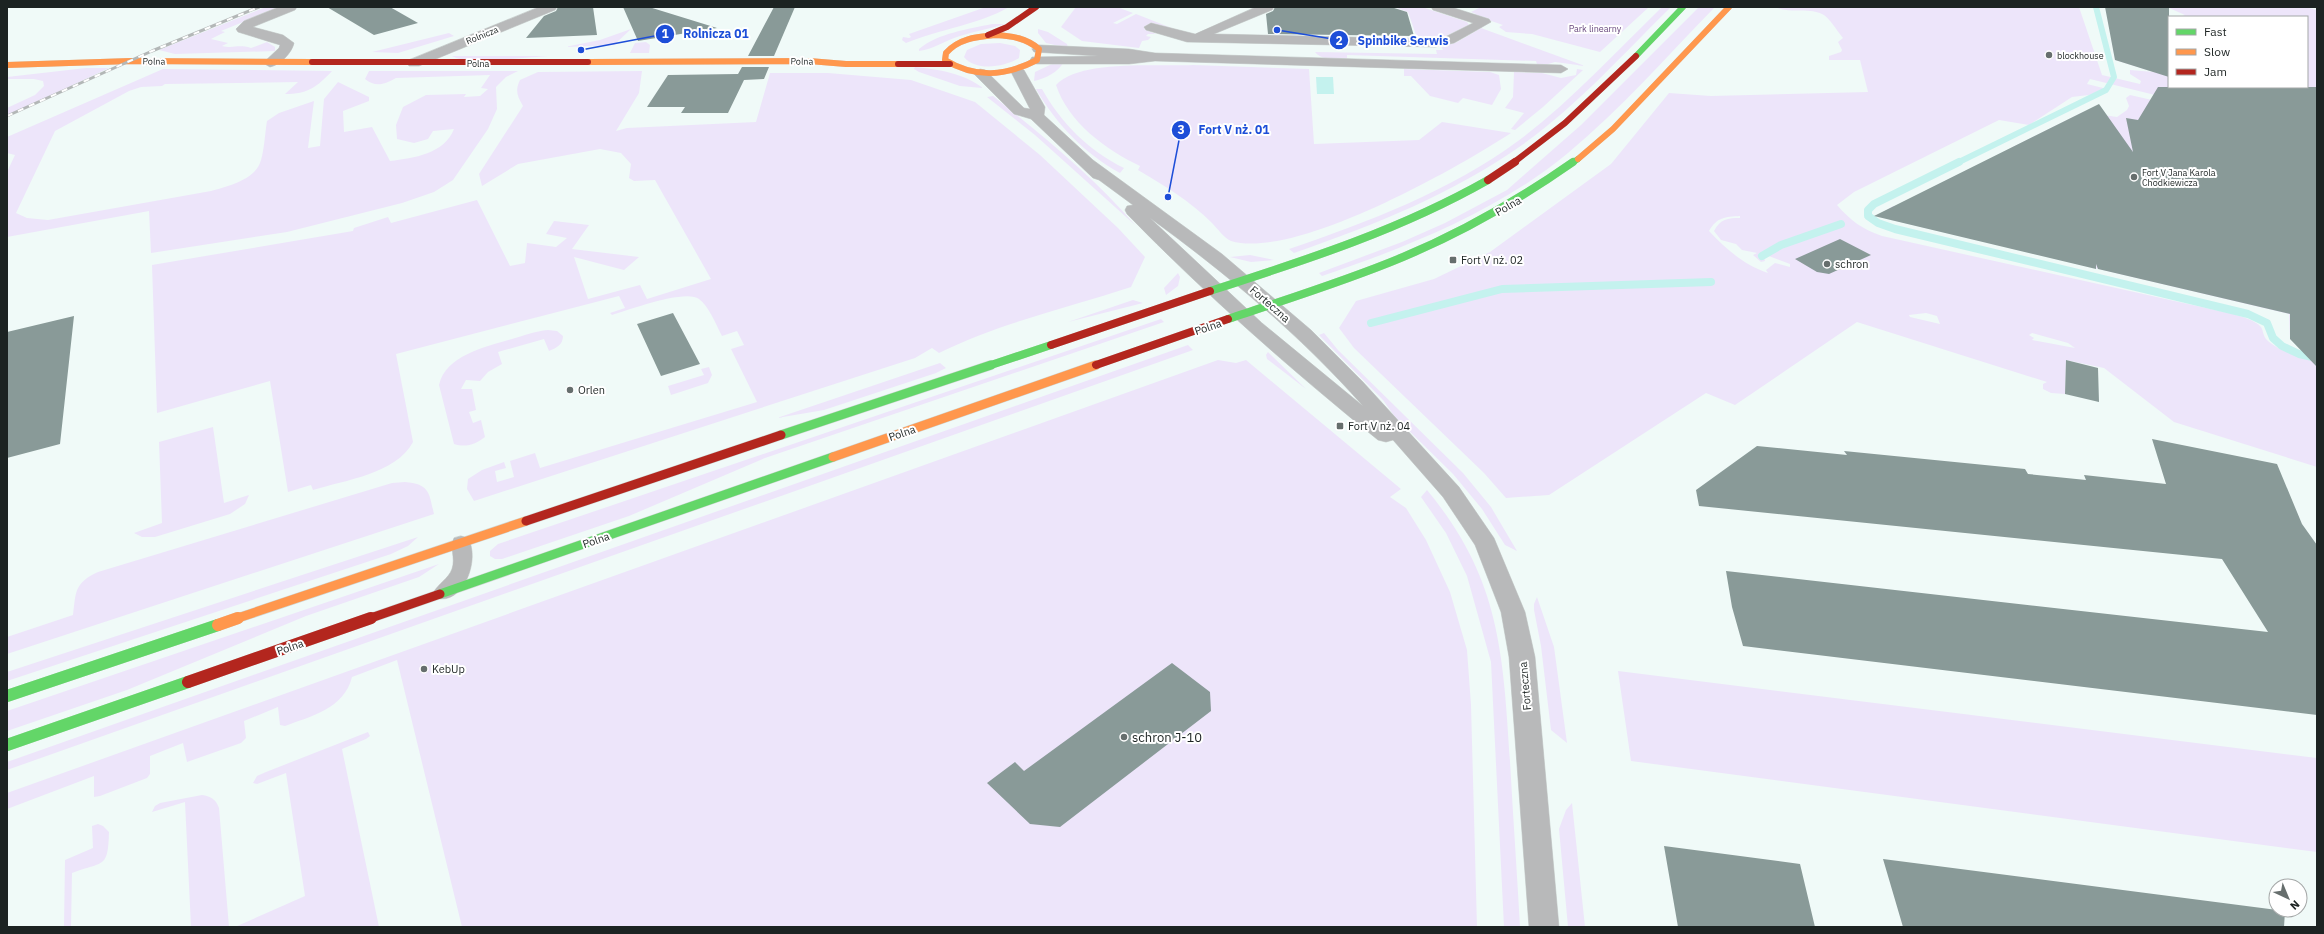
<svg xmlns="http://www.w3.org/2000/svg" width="2324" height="934" viewBox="0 0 2324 934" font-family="'IBM Plex Sans',sans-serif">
  <rect width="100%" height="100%" fill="#f0faf8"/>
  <path fill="#ede5fa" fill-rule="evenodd" d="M266 7H280L221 31 225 32 211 39 228 43 222 46C234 49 237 44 251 48L267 42 275 47V51L175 54 159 50Z
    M986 7H1009C978 25 940 29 906 43L902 40 903 37 909 38 911 37 909 34Z
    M1076 7H1117L1133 13 1113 23 1117 24 1136 14 1192 36 1189 37 1155 24 1144 29 1156 34H1148L1146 36 1151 37 1148 40 1142 41 1139 48 1082 41 1061 27Z
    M1394 7H1422L1467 22 1469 25C1452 33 1433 46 1416 35L1408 12Z
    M1481 7H1649L1600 52 1532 34 1506 32 1499 27 1503 25 1474 15 1476 14 1471 12Z
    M1662 7H1671C1623 54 1577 106 1522 145 1453 194 1374 225 1294 253L1289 249C1368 222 1450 191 1518 141 1570 102 1616 52 1662 7Z
    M1699 7H1715C1667 56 1621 109 1568 153 1498 211 1408 247 1322 276L1319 273 1402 242 1445 223 1507 190 1581 125Z
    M1775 7H2079L2102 75 2140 84 2141 81 2130 74V70L2154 72 2115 60 2111 37 2169 20V87H2307V17H2180L2185 15 2167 7H2305L2317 10V352L2290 339 2289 314 1892 220 1879 215 1893 206 1906 209 2011 156V148L2083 112 2117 117 2127 110 2129 106 2126 98 2130 95 2152 100 2155 95 2090 79 2087 84 2103 88 2097 94 2072 97 2029 125 1999 120 1854 192 1837 205C1851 221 1862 229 1882 236L2233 314C2242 317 2255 320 2261 327 2263 330 2263 335 2266 339 2276 350 2303 359 2317 361V467L2174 422 2104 368 2066 360 2065 394 2051 393 2043 389V384L2047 382 1857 322 1735 405 1706 393 1549 495 1506 498 1484 473 1354 348 1339 328 1356 301 1434 279 1490 252 1611 164 1669 93 1711 96 1868 92 1860 60H1829V56L1841 52 1842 50 1838 42 1843 38C1837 31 1829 17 1822 14 1806 7 1790 14 1775 7ZM1740 216V218C1728 218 1720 219 1714 231L1721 240 1736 244 1742 250 1757 253 1753 255 1761 262 1765 261 1764 257 1766 255 1790 264V267L1775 263 1766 270 1768 273C1744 265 1726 249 1709 231 1717 217 1725 217 1740 216ZM1926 313 1937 316 1940 324 1910 317 1909 315ZM2032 333 2068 343 2075 348 2032 340 2034 338 2029 335Z
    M992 24H1005C990 29 975 31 960 36 946 40 934 49 919 51V49C938 33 969 29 992 24Z
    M1481 28 1585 66 1555 62 1538 67 1536 61 1347 55V60C1337 60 1322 61 1315 52L1437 54 1436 50H1443L1441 46 1457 42Z
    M631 29 614 45 565 47 600 40Z
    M1038 29 1048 32 1067 44 1068 48 1046 43 1038 33Z
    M449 33 454 36 398 53 372 52Z
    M646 42 650 45 649 53H630L635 43Z
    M1000 43 1015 46 1020 50 1019 58C1005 67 976 72 964 57L967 50 981 44Z
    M452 56H548C530 57 464 65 452 56Z
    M1064 62C1058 72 1045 79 1034 81L1035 72 1052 64Z
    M1193 65 1309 69 1314 144 1419 140 1442 122 1511 133C1456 169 1295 260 1231 241 1225 239 1217 228 1212 223 1190 201 1165 186 1138 170L1140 166C1106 150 1068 122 1056 85 1080 59 1158 67 1193 65Z
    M915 67C938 69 965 74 983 88L960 86 919 72 914 69Z
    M86 68H109L7 116V108L35 95 44 86 43 81 34 79H7V77Z
    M163 69 332 71C317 87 308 94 285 94L298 82 165 84 162 86 141 87 129 91 55 131 16 213 27 218 48 220 211 191C226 187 249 181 258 167 264 159 265 132 267 121L279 113 314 101 308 148 320 146 324 99 338 82 369 97V101L343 111 344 132 372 127 390 161C414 158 444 154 454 129L433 131 428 139 414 143 397 139 396 125 403 107 426 95 466 94 464 97 480 96 488 89 481 88 490 75 396 78C385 84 376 88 365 79L369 71H518L506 77 496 87 497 109 488 129 453 180 434 192 402 203 287 232 151 253 149 211 7 237V172L15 155 7 153V137Z
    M1404 69 1490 72 1499 75 1501 89 1492 105 1463 98 1458 103 1430 96 1411 76H1404Z
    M1577 69 1583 70 1543 107 1515 130 1511 129 1524 113 1505 108 1513 97 1514 72 1542 73 1561 78 1576 75Z
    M642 71 639 93 616 131 627 128 756 122 770 73H828L911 80 975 102 1040 155 1118 228 1145 257 1131 287C1068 308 999 323 939 353L932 348 915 358 474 501 467 489 468 479 482 470 504 462 506 468 495 471 497 482 514 477 510 461 535 453 540 468 757 402 731 349 744 345 737 331 722 336C716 325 709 306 699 299 685 289 629 310 612 315L610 313 625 308 619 296 396 354 413 442C396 474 345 480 313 490L311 485 288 492 270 381 157 413 152 265 353 231 354 228 388 217 391 223 477 200 510 266 525 263 527 243 556 247 567 238 546 234 554 221 589 225 572 249 639 257 624 270 574 257 588 299 640 285 647 299 711 279 655 180 634 181 629 178 631 164 621 153 600 149 518 164 482 186 479 174 523 106C517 96 515 90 520 80L538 72Z
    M1036 89H1042C1061 123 1089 151 1124 168L1120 173C1084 153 1057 125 1036 89Z
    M993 96C1043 136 1093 176 1135 225L1035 135 987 97Z
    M1250 255 1274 260 1251 262 1230 257Z
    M1178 273 1180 277 1178 286 1166 295 1164 288Z
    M1133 300 1143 303 1068 322Z
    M1161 319 1164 322 765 458 629 516 502 559H495L490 556V551L498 544Z
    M548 330 557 331 563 336C563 345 556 348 549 351L544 339 498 352 502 364 488 372 480 381 466 380 461 389H472L476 410 469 412 473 423 481 420 485 437C476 444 466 448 454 444L439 385C446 355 486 347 512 339 523 336 535 331 548 330Z
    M1324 333 1338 350 1463 473 1491 507 1517 551 1505 545 1482 509 1453 474 1395 417 1383 400 1319 335Z
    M1188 345 1193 350 7 770V762Z
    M1268 352 1306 389 1267 359 1266 355Z
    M1218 360 1236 363 1246 360 1401 489 1390 497 1406 508 1426 540 1450 592 1467 650 1471 705 1477 927H462L397 660 352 677C344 709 311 716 285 726L280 725 278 707 244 721 246 738 241 743 187 762 183 743 150 756V774L147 778 100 796 94 797V776L7 809V793Z
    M940 363 946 368 936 373 824 410 777 418Z
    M709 367 712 375 708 383 671 395 668 386 704 375 701 369Z
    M213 427 224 503 249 495 245 504 230 514 155 537H142L134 533 162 523 159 442Z
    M405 482C430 484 429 493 434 514L7 654V637L73 615C76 592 74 583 98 572L392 483Z
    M1427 490C1500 578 1503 652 1510 761 1513 816 1517 872 1520 927H1504L1491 662 1467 576 1446 533 1421 497Z
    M418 537 408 546 391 554 7 681V672Z
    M439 564 419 577 306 616 127 690 7 731V711Z
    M1537 597 1554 647 1567 743 1551 730 1541 646 1534 610V604Z
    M1618 671 2317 758V852L1631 761Z
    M368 732 370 736 366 739 342 749 379 927H235L305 896 286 773 257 784 253 783 257 776 266 772Z
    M202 795C210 796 216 799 219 808L229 927H191L185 802 152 812 155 806 160 803Z
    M1572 803 1585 927H1568L1559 829 1566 810Z
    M98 824 103 826 109 832C108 869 104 861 72 873L71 927H64L65 860 93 848 92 826Z"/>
  <path fill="#c4f2ee" d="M1316 77H1333L1334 94H1317Z"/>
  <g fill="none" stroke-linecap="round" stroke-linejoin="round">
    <path stroke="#c4f2ee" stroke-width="6" d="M1957 163 2106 90 2114 77 2096 7"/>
    <path stroke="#c4f2ee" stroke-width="8" d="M1959 162 1874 204 1868 210V216L1878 223 1895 229 2248 314 2267 323 2273 338 2282 346 2299 354 2317 358
      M1762 256 1781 245 1841 224
      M1371 323 1502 289 1711 282"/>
  </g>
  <path fill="#899a98" d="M327 7H390L418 23 374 35Z
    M558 7H593L597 35 526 38 544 16 556 11Z
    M623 7H649L717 28 638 41Z
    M774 7H795L774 56H748Z
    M1275 7H1391L1407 12 1414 36 1268 34 1266 14 1273 11Z
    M2105 7H2169V77L2115 60Z
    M742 67H769L764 79 744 80 728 113H681L685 107H647L668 75 738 74Z
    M2158 87H2317V367L2290 339V314L2098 269 2096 264V269L1874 216 2099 104 2133 152 2126 118 2138 120Z
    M1840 239 1871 255 1829 274 1817 272 1795 259Z
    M673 313 700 364 661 376 637 324Z
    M74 316 60 444 7 458V332Z
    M2066 360 2098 368 2099 402 2065 394Z
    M2152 439 2277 464 2302 524 2317 545V715L1743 646 1732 607 1726 571 2268 632 2222 559 1699 506 1696 490 1757 446 1847 455 1844 451 2025 469 2028 474 2086 480 2084 475 2166 484Z
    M1172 663 1210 692 1211 711 1060 827 1030 824 987 783 1015 762 1024 771Z
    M1664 846 1800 864 1815 927H1678Z
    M1883 859 2285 911 2284 927H1903Z"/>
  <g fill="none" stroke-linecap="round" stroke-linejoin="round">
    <defs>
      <path id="lane" d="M461 536 468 538C481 561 462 606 436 598L433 593C438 584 449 578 452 569 456 558 449 547 454 538Z"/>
      <path id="street" d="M279 7H297L295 10 253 27 283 35 294 43C292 53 280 65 270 67L263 63 279 48 280 45 238 32 236 29 244 21Z
        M539 7H557L555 10 419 66H409L407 63 409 60Z
        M1256 7H1274L1272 10 1214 34 1435 39 1445 37 1473 23 1433 10 1431 7H1451L1489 19 1491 22 1454 43 1435 47 1187 42 1146 30 1144 27 1151 23 1195 34Z
        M1039 45 1129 49 1155 53 1561 65 1568 69 1561 73 1155 61 1129 64H1037L1032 63 1030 60 1032 57 1098 56 1034 52 1032 49Z
        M1017 66 1024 70 1045 107 1044 115 1093 160 1222 254 1311 330 1363 382 1459 487 1494 538 1525 612 1535 657 1559 927H1529L1509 657 1501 612 1475 545 1443 497 1393 440 1386 442 1378 440C1290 369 1206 295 1127 214L1125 210 1127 206 1133 205 1099 180 1093 178 1031 119 1014 114 973 73 980 69 985 70 1024 108 1030 109 1010 70ZM1150 218C1227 274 1300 335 1363 406L1262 323Z"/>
      <path id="fast-far3" d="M1636 56 1683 7
        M1572 163 1578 159"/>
      <path id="fast-far2" d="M1210 291C1306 260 1400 230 1488 180
        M1228 319C1287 299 1346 281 1403 257 1463 232 1520 199 1573 162
        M988 366 1051 345"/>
      <path id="fast-far1" d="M781 435 991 365
        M440 594 833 457"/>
      <path id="fast" d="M7 696 218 625
        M7 745 188 682"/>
      <path id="slow-far3" d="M996 35C1012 36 1026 38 1039 49L1037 60C1006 76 976 79 945 60L946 53C959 38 977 37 996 35Z
        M588 62 809 61 846 64H898
        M7 65 131 61 312 62
        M1578 159 1613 129 1729 7"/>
      <path id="slow-far2" d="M1093 366 1096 365"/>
      <path id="slow-far1" d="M833 457 1096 365
        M235 619 526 521"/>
      <path id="slow" d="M218 625 238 618"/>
      <path id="jam-far3" d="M988 35 1007 27 1036 7
        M312 62H588
        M898 64H950
        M1513 163 1565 123 1636 56"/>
      <path id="jam-far2" d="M1488 180 1515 162
        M1051 345 1210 291
        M1096 365 1228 319"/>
      <path id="jam-far1" d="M526 521 781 435
        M368 619 440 594"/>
      <path id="jam" d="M188 682 371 618"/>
    </defs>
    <use href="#lane" stroke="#cfd7d5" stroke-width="1"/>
    <use href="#street" stroke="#cfd7d5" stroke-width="1"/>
    <use href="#fast-far3" stroke="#cfd7d5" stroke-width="6"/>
    <use href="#fast-far2" stroke="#cfd7d5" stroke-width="8"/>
    <use href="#fast-far1" stroke="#cfd7d5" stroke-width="10"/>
    <use href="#fast" stroke="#cfd7d5" stroke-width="12"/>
    <use href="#slow-far3" stroke="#cfd7d5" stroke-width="6"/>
    <use href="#slow-far2" stroke="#cfd7d5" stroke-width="8"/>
    <use href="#slow-far1" stroke="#cfd7d5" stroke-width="10"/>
    <use href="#slow" stroke="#cfd7d5" stroke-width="12"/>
    <use href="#jam-far3" stroke="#cfd7d5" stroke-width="6"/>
    <use href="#jam-far2" stroke="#cfd7d5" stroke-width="8"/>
    <use href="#jam-far1" stroke="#cfd7d5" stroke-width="10"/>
    <use href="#jam" stroke="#cfd7d5" stroke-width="12"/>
    <use href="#lane" fill="#b8b9ba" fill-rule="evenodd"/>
    <use href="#street" fill="#b8b9ba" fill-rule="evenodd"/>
    <use href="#fast-far3" stroke="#63d668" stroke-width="6"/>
    <use href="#fast-far2" stroke="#63d668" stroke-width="8"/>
    <use href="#fast-far1" stroke="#63d668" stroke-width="9"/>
    <use href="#fast" stroke="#63d668" stroke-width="12"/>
    <use href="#slow-far3" stroke="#ff974d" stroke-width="6"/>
    <use href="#slow-far2" stroke="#ff974d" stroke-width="8"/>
    <use href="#slow-far1" stroke="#ff974d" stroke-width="9"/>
    <use href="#slow" stroke="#ff974d" stroke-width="12"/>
    <use href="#jam-far3" stroke="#b3261e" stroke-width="6"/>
    <use href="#jam-far2" stroke="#b3261e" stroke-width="8"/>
    <use href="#jam-far1" stroke="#b3261e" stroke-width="9"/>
    <use href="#jam" stroke="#b3261e" stroke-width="12"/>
    <defs>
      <path id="rail" d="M7 116 152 51 259 7"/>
    </defs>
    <use href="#rail" stroke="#b3b7b7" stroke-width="3"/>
    <use href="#rail" stroke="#fff" stroke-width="2" stroke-dasharray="6" stroke-linecap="butt"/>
  </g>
  <g fill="#666e6d" stroke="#fff" stroke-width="1.5">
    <circle cx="2049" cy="55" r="4"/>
    <circle cx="2134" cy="177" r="4"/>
    <rect x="1449" y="256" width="8" height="8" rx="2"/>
    <circle cx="1827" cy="264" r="4"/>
    <circle cx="570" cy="390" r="4"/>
    <rect x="1336" y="422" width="8" height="8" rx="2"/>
    <circle cx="424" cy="669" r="4"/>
    <circle cx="1124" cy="737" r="4"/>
  </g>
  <g text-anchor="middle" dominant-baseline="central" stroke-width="4" stroke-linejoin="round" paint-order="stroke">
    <g font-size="9" fill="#69487e" stroke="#fff">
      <text x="1595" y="28">Park linearny</text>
    </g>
    <g font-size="9" fill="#1c2322" stroke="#fff">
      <text transform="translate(482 35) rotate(-22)">Rolnicza</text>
      <text transform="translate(154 61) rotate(1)">Polna</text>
      <text transform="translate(802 61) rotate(1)">Polna</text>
      <text x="478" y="63">Polna</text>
    </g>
    <g font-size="9" fill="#1c2322" stroke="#fff" text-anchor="start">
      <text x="2057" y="55">blockhouse</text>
      <text x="2142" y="172">Fort V Jana Karola<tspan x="2142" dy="10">Chodkiewicza</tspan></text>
    </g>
    <g font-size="11" fill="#1c2322" stroke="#fff">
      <text transform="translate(1508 206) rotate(-30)">Polna</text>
      <text transform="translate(1270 304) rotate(41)">Forteczna</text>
      <text transform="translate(1208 327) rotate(-19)">Polna</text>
      <text transform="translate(902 433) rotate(-19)">Polna</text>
      <text transform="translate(596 540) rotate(-19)">Polna</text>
      <text transform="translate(290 647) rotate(-19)">Polna</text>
      <text transform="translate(1525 686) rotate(-95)">Forteczna</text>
    </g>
    <g font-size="11" fill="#1c2322" stroke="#fff" text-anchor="start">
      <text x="1461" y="260">Fort V nż. 02</text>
      <text x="1835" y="264">schron</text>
      <text x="578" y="390">Orlen</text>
      <text x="1348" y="426">Fort V nż. 04</text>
      <text x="432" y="669">KebUp</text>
    </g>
    <g font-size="13" fill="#1c2322" stroke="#fff" text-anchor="start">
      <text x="1132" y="737">schron J-10</text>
    </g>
  </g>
  <path fill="none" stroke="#1d4ed8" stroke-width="1.5" d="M581 50L665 34M1277 30L1339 40M1168 197L1181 130"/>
  <g fill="#1d4ed8" stroke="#fff" stroke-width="1.5">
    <circle cx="581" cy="50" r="4"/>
    <circle cx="1277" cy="30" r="4"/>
    <circle cx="1168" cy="197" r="4"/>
    <circle cx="665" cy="34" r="10"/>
    <circle cx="1339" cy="40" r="10"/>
    <circle cx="1181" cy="130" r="10"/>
  </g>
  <g font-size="12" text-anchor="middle" font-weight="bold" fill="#fff">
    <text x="665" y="38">1</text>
    <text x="1339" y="45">2</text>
    <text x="1181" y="134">3</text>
  </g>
  <g font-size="12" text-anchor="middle" font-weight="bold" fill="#1d4ed8" stroke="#fff" stroke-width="4" stroke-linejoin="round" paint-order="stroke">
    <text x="716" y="38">Rolnicza 01</text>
    <text x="1403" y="45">Spinbike Serwis</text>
    <text x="1234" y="134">Fort V nż. 01</text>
  </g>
  <rect width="2324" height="934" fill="none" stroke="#1c2322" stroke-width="16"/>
  <rect x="2168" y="16" width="140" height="72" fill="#ffffff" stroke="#a4a7a7"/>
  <rect x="2176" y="29" width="20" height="6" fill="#63d668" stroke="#a4a7a7"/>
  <text x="2204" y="36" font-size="12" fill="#1c2322">Fast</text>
  <rect x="2176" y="49" width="20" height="6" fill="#ff974d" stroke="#a4a7a7"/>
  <text x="2204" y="56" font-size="12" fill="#1c2322">Slow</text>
  <rect x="2176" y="69" width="20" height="6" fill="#b3261e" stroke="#a4a7a7"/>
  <text x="2204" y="76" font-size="12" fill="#1c2322">Jam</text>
  <g transform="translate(2288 898) rotate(136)"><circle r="19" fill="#ffffff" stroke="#a4a7a7"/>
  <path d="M0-3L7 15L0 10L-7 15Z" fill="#666e6d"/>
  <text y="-6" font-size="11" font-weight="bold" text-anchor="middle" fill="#1c2322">N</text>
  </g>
</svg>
